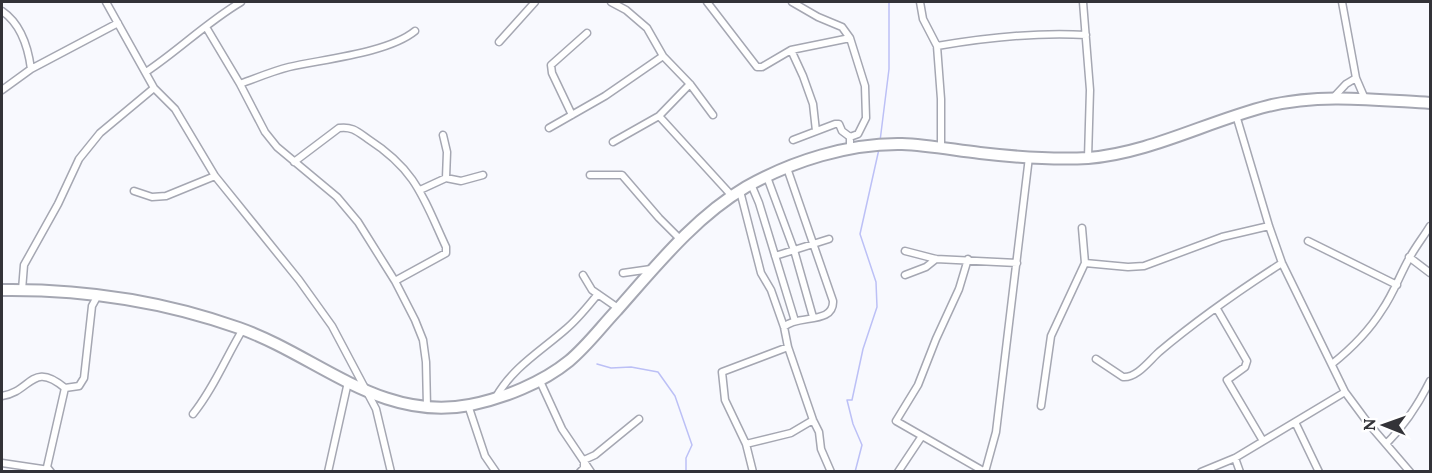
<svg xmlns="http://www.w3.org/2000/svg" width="1432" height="473" viewBox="0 0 1432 473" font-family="Lora,serif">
  <rect width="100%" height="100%" fill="#f8f9fe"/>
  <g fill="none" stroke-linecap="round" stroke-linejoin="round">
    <path stroke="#bcc0f6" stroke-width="1.5" d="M880 141 889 69V2
      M597 364 611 368 631 367 658 372 675 396 692 445 686 458V472
      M855 472 862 445 853 424 847 400H852L863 349 877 307 876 282 860 234 879 149"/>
    <defs>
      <path id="minor" d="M106 2 154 88 175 109 215 176 299 280 332 326 376 409 391 472
        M611 2 626 10 647 28 663 56 690 84 713 115
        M707 2 757 67H762L791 50 850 38
        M792 2 818 17 842 27 850 38 865 86 866 118 858 134 850 137V149
        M920 2 923 19 937 46 941 99V148
        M1083 2 1090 90 1088 158
        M1342 2 1356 78 1365 99
        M2 11C21 24 28 46 31 69
        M206 27 240 84 265 132 277 147 337 197 358 222 395 281 415 320 423 340 426 362 427 407
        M499 42 535 2
        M937 46C984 38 1039 32 1086 35
        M791 50 803 76 813 104 816 131
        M146 72C179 50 207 22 241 2
        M240 84C256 78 273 71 289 67 324 59 388 53 415 31
        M2 90 31 69 118 23
        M1332 99 1346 84 1356 78
        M572 115 552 73 551 65 587 33
        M1236 115 1269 226 1282 263 1345 392 1368 423 1410 472
        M659 116 690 84
        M549 128 605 96 663 56
        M443 135 447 152 446 178
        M793 140 835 124H839L842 131 850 137
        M613 142 659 116 732 196
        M294 162 339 128C352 126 358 132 368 139 416 170 423 197 446 247V253L395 281
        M590 175H622L659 218 681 240
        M767 177 794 250 813 317
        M751 184 759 203 795 321
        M420 190 446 178 461 181 483 175
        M134 191 152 197 166 196 215 176
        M740 191 761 273 771 290 784 327 788 347 813 420 819 432 821 449 831 472
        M1308 241 1397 285
        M905 251 936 259 1017 263
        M775 256 829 239
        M1409 257 1430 273
        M968 259 959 289 936 339 918 385 896 421 985 472 996 432 1029 157
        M1085 263 1128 267 1144 266 1222 237 1269 226
        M623 273 651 269
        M583 275 592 290 618 308
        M905 275 926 267 936 259
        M22 290 24 265 58 204 79 159 100 133 154 88
        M1217 309 1247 361 1245 367 1227 380 1263 441
        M784 327C797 314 834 325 833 301L787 168
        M1096 359 1123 377C1137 378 1149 361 1159 352 1197 320 1240 290 1282 263
        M1332 364C1352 348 1369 331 1382 310 1394 293 1400 274 1410 257 1416 246 1424 236 1430 226
        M539 379 562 429 591 472
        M2 396C31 392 32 360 65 388L79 386 84 378 92 306 98 295
        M496 397C513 367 541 351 566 329 578 319 588 306 598 294
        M468 405 485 456 496 472
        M1041 406 1051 336 1085 263 1082 228
        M193 414C214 388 226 357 243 329
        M1295 422 1319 472
        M746 444 791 433 813 420
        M1386 444C1405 425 1418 405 1430 381
        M1235 458 1240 472
        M2 463 49 470
        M51 472 47 467 65 388
        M328 472 348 382
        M580 472 584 468V460L595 455 639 419
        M753 472 746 444 725 400 722 372 788 347
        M898 472 922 436
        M1201 472 1235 458 1345 392"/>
      <path id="primary" d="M2 290C82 289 163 301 239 328 318 356 380 422 470 405 504 398 542 383 569 361 587 346 601 327 617 310 656 266 695 217 746 187 792 161 849 143 902 144 928 145 954 150 980 153 1015 157 1052 160 1088 158 1150 153 1208 121 1268 106 1320 93 1377 100 1430 103"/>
    </defs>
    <use href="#minor" stroke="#a5a7b2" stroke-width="9"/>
    <use href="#primary" stroke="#a5a7b2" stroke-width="14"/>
    <use href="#minor" stroke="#fff" stroke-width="6"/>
    <use href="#primary" stroke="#fff" stroke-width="10"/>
  </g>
  <rect width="1432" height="473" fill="none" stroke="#333338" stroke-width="6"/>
  <g transform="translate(1384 425) rotate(271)" stroke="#ffffff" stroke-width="4.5" paint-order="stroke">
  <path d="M0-4.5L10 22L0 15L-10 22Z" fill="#333338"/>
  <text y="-9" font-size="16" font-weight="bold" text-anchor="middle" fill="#333338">N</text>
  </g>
</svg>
